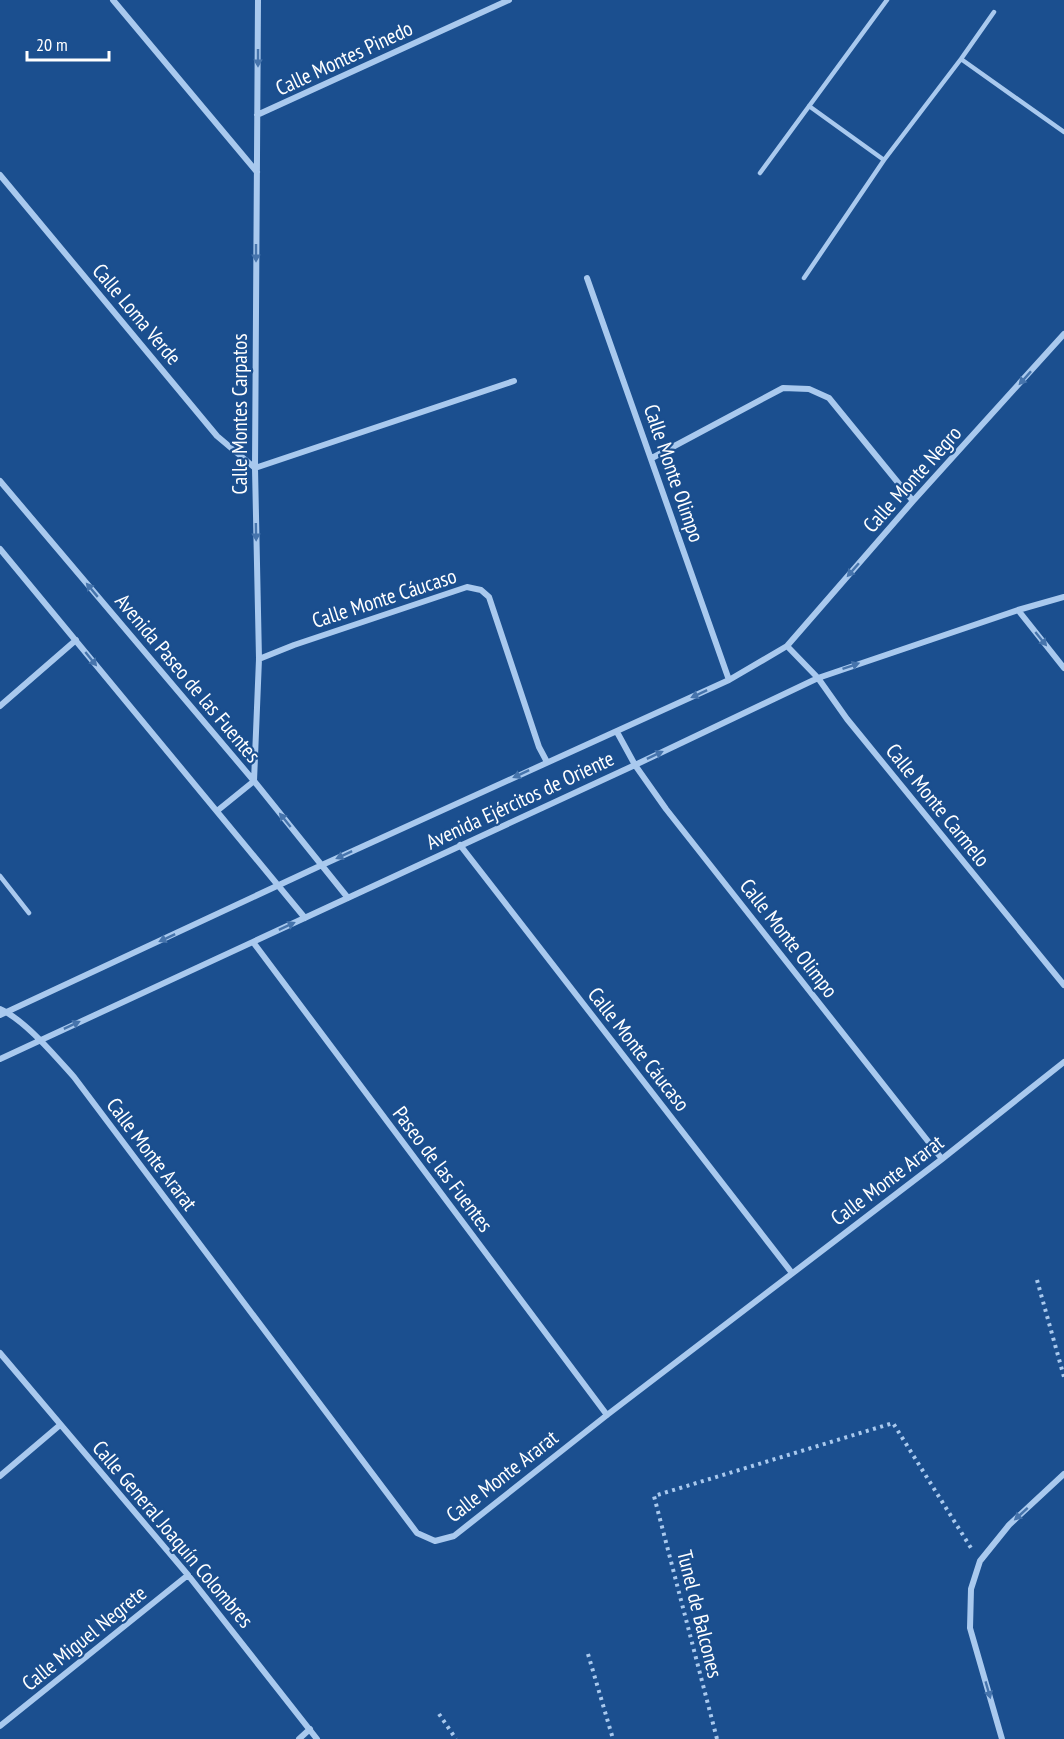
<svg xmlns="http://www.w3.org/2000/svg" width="1064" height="1739" viewBox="0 0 1064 1739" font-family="'PT Sans Narrow',sans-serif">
  <rect width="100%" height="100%" fill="#1b4f8f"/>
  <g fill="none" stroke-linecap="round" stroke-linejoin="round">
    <path stroke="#a9c9ee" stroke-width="4" stroke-dasharray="3 4.5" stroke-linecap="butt" d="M1037 1280 1064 1377
      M588 1654 613 1739
      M439 1714 456 1739
      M717 1739 654 1496 893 1423 971 1548"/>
    <path stroke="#a9c9ee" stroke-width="4.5" d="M961 59 1064 132
      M809 106 884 160
      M760 173 887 0
      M804 278 884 160 961 59 994 12
      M0 876 29 913"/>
    <path stroke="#a9c9ee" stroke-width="6" d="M113 0 257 172
      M257 115 509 0
      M0 175 217 436 255 468 514 381
      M587 278 729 680
      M652 458 783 388 809 389 829 398 913 501
      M0 481 254 781 348 898
      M0 549 305 918
      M1018 610 1064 668
      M787 646 818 678 847 719 1064 985
      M259 659 294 645 467 587 481 590 489 597 539 747 547 762
      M0 706 76 640
      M617 732 635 765 666 809 942 1159
      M217 811 254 781 259 659 255 468 258 0
      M460 845 792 1273
      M253 942 607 1415
      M0 1009C25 1020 55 1056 74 1077L417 1533 435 1541 454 1536 607 1415 942 1159 1064 1062
      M0 1015 322 865 729 680 787 646 913 501 1064 334
      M0 1059 635 765 818 678 1018 610 1064 597
      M0 1353 188 1575 317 1739
      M0 1476 60 1425
      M0 1726 188 1575
      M299 1739 310 1729
      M1002 1739 970 1628 971 1589 980 1561 1009 1525 1064 1474"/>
  </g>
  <defs><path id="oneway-solid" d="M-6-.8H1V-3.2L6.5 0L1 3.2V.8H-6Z" transform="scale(1.5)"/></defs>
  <g fill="#4674ac">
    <use href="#oneway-solid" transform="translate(258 58) rotate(90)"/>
    <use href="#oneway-solid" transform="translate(256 253) rotate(90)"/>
    <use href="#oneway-solid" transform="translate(1025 378) rotate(132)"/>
    <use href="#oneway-solid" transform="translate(256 532) rotate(89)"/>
    <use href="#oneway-solid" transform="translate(853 570) rotate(131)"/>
    <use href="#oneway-solid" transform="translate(92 590) rotate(-130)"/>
    <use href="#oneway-solid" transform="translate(1041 639) rotate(51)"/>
    <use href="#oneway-solid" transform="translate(91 659) rotate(51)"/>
    <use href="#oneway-solid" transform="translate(851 666) rotate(-19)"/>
    <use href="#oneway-solid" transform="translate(699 694) rotate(155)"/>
    <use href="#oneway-solid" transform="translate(655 755) rotate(-25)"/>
    <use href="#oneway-solid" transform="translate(521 774) rotate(155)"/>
    <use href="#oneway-solid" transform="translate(285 820) rotate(-129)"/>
    <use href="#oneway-solid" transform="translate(344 855) rotate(155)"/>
    <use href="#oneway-solid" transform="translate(287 926) rotate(-25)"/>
    <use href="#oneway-solid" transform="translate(167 938) rotate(155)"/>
    <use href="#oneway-solid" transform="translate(72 1025) rotate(-25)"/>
    <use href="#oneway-solid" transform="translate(1021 1514) rotate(138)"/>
    <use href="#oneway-solid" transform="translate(988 1690) rotate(74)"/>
  </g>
  <g text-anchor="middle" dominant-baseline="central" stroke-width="4.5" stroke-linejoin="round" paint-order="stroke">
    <g font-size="21" fill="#fff" stroke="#1b4f8f">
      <text transform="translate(344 58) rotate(-25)">Calle Montes Pinedo</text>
      <text transform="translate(137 314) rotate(50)">Calle Loma Verde</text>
      <text transform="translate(239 414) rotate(-90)">Calle Montes Carpatos</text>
      <text transform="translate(674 473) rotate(71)">Calle Monte Olimpo</text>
      <text transform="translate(912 479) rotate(-48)">Calle Monte Negro</text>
      <text transform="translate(384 598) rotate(-18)">Calle Monte Cáucaso</text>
      <text transform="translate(188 678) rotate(50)">Avenida Paseo de las Fuentes</text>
      <text transform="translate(520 800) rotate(-25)">Avenida Ejércitos de Oriente</text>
      <text transform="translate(938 805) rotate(51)">Calle Monte Carmelo</text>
      <text transform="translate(789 938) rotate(52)">Calle Monte Olimpo</text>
      <text transform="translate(639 1049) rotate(52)">Calle Monte Cáucaso</text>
      <text transform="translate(152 1154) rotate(53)">Calle Monte Ararat</text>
      <text transform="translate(443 1169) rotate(53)">Paseo de las Fuentes</text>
      <text transform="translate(887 1180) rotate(-37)">Calle Monte Ararat</text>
      <text transform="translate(502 1476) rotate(-38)">Calle Monte Ararat</text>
      <text transform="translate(173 1534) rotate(50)">Calle General Joaquín Colombres</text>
      <text transform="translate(700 1614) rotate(76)">Tunel de Balcones</text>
      <text transform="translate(84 1638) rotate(-39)">Calle Miguel Negrete</text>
    </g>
  </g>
  <path d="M27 51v9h82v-9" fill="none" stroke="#ffffff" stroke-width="3"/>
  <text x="36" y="51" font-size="18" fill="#ffffff" stroke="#1b4f8f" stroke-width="4.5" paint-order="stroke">20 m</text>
</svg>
